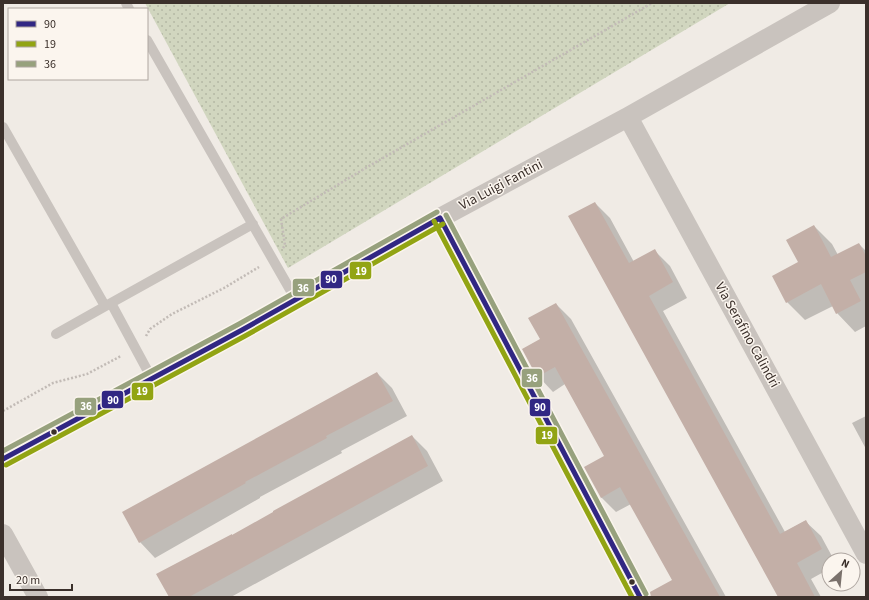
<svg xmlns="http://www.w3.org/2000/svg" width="869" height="600" viewBox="0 0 869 600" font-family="'Source Sans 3',sans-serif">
  <defs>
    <pattern id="grass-dots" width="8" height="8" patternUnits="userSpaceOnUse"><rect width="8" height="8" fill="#d1d6bf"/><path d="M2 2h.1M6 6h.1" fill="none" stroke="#b4b8a4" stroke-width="1.8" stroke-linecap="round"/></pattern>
  </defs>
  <rect width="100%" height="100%" fill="#f0ebe5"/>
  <path fill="url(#grass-dots)" d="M145 3H730L288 268Z"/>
  <path fill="#0003" d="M595 203 610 218 634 262 655 251 670 266 687 298 663 311 785 532 805 521 821 536 834 560H829V569L811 579 821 597H779Z
    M814 226 832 244 838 255 859 244 866 251V326L855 332 837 313 833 306 805 320 787 302 800 262Z
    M556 304 571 319 726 597H653L673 580 631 504 616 512 601 497 606 457 565 384 553 392 538 376 541 340Z
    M377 373 392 388 407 416 341 451 342 453 260 497V498L155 558 140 542Z
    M866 416V449L852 423Z
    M412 436 427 451 443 481 231 597H170L232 536Z"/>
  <path fill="#c3afa7" d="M595 202 629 263 655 249 673 282 649 296 780 534 806 520 822 549 797 563 815 597H778L568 216Z
    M814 225 831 257 859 243 866 256V272L850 280 861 301 836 314 821 284 786 303 772 276 798 262 786 240Z
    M556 303 720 597H651L650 592 672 580 620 487 601 498 584 467 604 456 555 367 537 377 522 349 540 339 528 318Z
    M377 372 393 401 326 436 327 438 245 482 246 483 139 543 122 512Z
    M412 435 428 466 189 597H169L156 574 232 534V535L273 512V511Z"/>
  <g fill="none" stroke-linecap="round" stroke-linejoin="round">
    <path stroke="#c2bbb6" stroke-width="2.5" stroke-dasharray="2 2" stroke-linecap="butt" d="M283 248 285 245 281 219 364 169 652 3
      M146 336 150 329 172 314 224 288 259 267
      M3 411 53 383 87 374 121 356"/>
    <path stroke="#c9c3be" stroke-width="10" d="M126 3 129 9
      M147 40 296 300
      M3 127 105 306
      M111 303 253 224
      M56 334 111 303 152 379"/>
    <path stroke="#c9c3be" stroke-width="20" d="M628 117 866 554
      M440 218 640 597
      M3 459 242 330 440 218 628 117 830 3
      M3 534 38 597"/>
    <defs>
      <path id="bus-1" d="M440 218 640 597
        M3 459 242 330 440 218"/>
      <path id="bus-2" d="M434 221 632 597
        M6 465 245 336 443 224"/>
      <path id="bus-3" d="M446 215 646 594
        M3 451 239 324 437 212"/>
    </defs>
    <use href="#bus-1" stroke="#fbf5ee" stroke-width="8"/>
    <use href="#bus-2" stroke="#fbf5ee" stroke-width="8"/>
    <use href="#bus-3" stroke="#fbf5ee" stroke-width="8"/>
    <use href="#bus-1" stroke="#312783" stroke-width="5"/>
    <use href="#bus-2" stroke="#92a413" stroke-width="5"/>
    <use href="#bus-3" stroke="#97a17d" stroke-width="5"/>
  </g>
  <g fill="#3b302b" stroke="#fbf5ee" stroke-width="1.5">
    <circle cx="54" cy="432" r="3.5"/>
    <circle cx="632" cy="582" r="3.5"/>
  </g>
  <g text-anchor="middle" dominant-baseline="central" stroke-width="3" stroke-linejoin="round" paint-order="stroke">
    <g font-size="14" fill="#3b302b" stroke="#fbf5ee">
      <text transform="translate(501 185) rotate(-28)">Via Luigi Fantini</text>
      <text transform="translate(747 335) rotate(61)">Via Serafino Calindri</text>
    </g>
  </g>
  <g stroke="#fbf5ee" stroke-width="1.5">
    <rect x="349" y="261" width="23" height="19" rx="4" fill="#92a413"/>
    <rect x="320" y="270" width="23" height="19" rx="4" fill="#312783"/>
    <rect x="292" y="278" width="23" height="19" rx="4" fill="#97a17d"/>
    <rect x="521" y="368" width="22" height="20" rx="4" fill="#97a17d"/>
    <rect x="131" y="382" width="23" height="19" rx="4" fill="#92a413"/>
    <rect x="101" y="390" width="23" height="19" rx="4" fill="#312783"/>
    <rect x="74" y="397" width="23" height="19" rx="4" fill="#97a17d"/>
    <rect x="529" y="398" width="22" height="19" rx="4" fill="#312783"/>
    <rect x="535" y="426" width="23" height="19" rx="4" fill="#92a413"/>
  </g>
  <g font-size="11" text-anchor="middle" font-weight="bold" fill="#fff">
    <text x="361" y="275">19</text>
    <text x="331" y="283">90</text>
    <text x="303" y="292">36</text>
    <text x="532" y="382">36</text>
    <text x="142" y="395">19</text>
    <text x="113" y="404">90</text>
    <text x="86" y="410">36</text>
    <text x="540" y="411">90</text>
    <text x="547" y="439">19</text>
  </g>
  <rect width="869" height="600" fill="none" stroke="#3b302b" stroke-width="8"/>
  <rect x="8" y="8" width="140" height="72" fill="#fbf5ee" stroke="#aea6a0"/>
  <rect x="16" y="21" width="20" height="6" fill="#312783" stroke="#aea6a0"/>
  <text x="44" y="28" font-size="12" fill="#3b302b">90</text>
  <rect x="16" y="41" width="20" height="6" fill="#92a413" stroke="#aea6a0"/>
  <text x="44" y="48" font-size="12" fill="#3b302b">19</text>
  <rect x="16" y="61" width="20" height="6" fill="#97a17d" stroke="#aea6a0"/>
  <text x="44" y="68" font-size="12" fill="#3b302b">36</text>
  <g transform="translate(841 572) rotate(27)"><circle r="19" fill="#fbf5ee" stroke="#aea6a0"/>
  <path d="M0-3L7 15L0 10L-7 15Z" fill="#7a716c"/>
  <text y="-6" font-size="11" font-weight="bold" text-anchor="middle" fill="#3b302b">N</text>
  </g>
  <path d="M10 584v6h62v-6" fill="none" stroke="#3b302b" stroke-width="2"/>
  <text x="16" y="584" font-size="12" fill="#3b302b" stroke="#fbf5ee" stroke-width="3" paint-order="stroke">20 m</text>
</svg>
